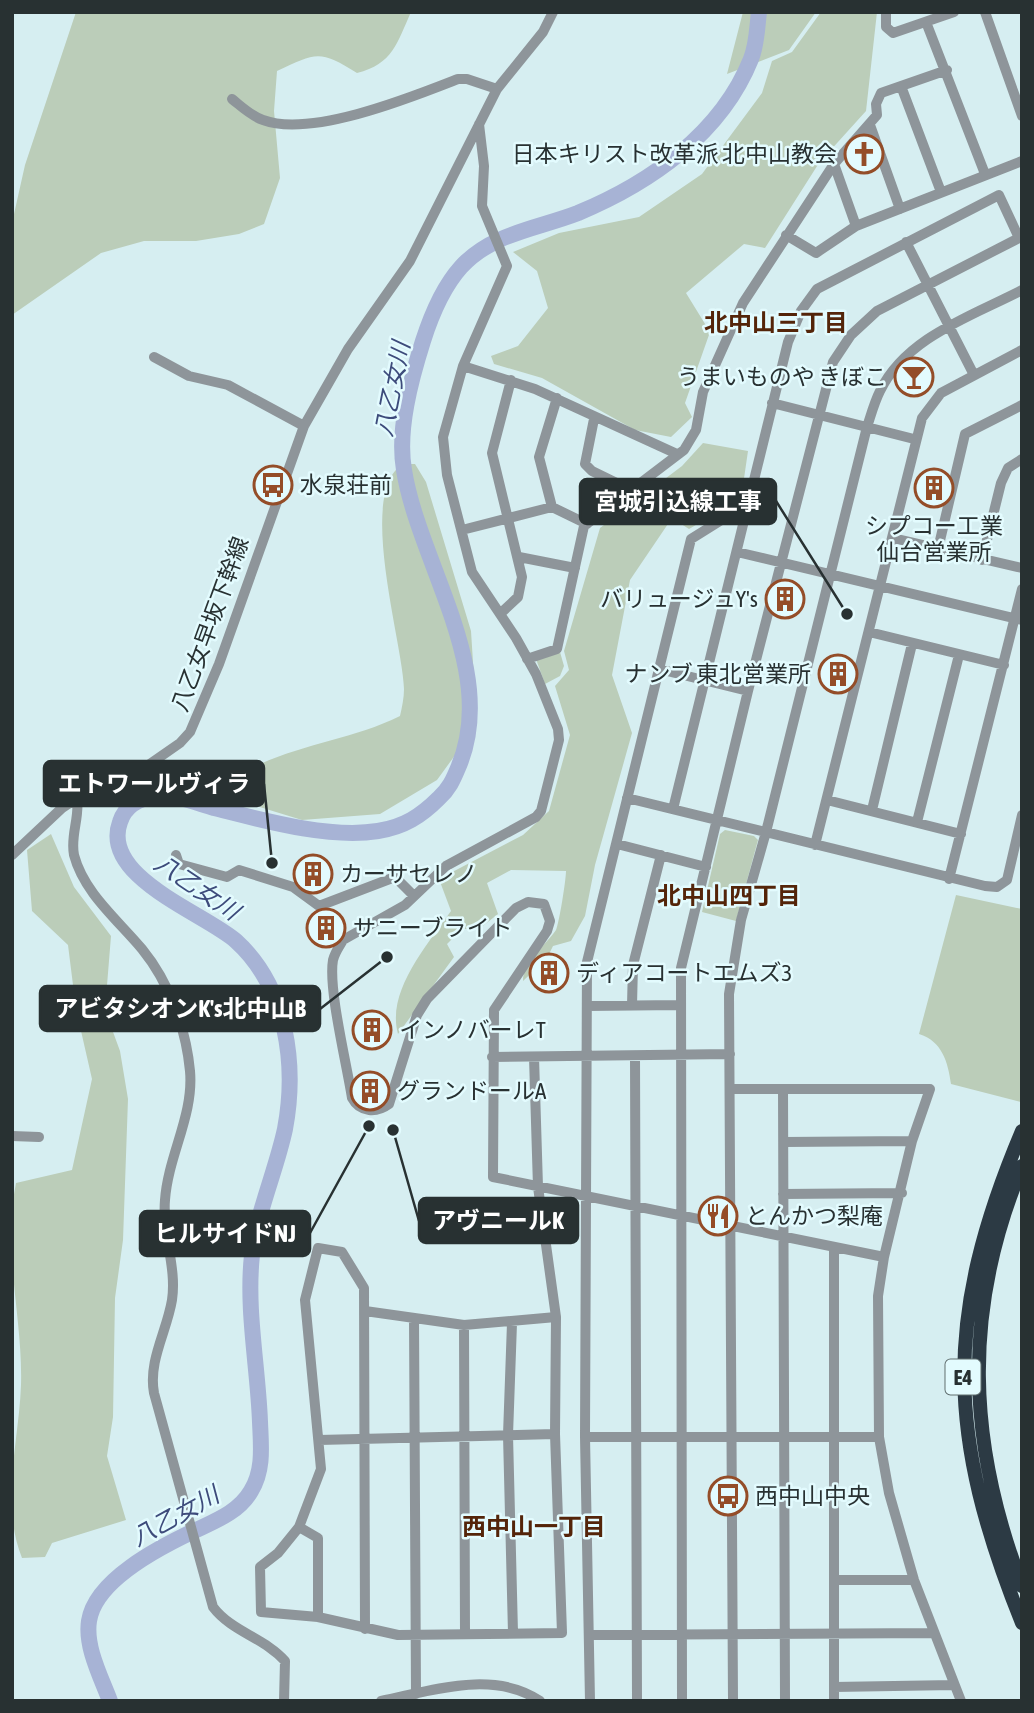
<svg xmlns="http://www.w3.org/2000/svg" width="1034" height="1713" viewBox="0 0 1034 1713" font-family="'Asap Condensed','Noto Sans JP',sans-serif">
  <rect width="100%" height="100%" fill="#d6eef1"/>
  <path fill="#bbcdb9" d="M76 12H411C397 43 393 64 357 73 319 49 316 53 277 71L274 111 280 178 264 224 239 234 196 241H144L101 253 12 315V223L25 165Z
    M743 12H816L789 50 727 74Z
    M821 12H877L866 111 819 163 765 248 744 244 686 293 710 332 685 403 692 417 671 437 635 430 542 378 494 364 491 356 518 346 548 308 537 271 513 252 559 233 639 217 702 174 762 93 772 61 792 52Z
    M703 443 748 451 741 499 689 529 672 518 630 580 612 675 632 733 595 865 585 916 571 941 553 946 547 958 523 981C523 961 545 946 556 930 559 924 566 880 566 871L511 870 487 883 498 914 479 929H462L447 944 454 957 398 1034C386 991 428 944 451 911L439 879 523 835 549 811 570 735 555 686 569 670 564 651 600 528 682 466Z
    M403 464H415L426 482 471 631 477 725 437 780 380 814 302 820 237 800 250 769C298 744 352 740 400 716 402 707 404 698 404 689 403 643 356 492 403 464Z
    M560 652 564 666 560 676 545 684 536 659Z
    M725 830 754 836 758 840 736 921 702 912 720 834Z
    M51 834 74 887 111 936 105 1010 120 1051 128 1099 123 1240 115 1298 113 1417 107 1456 126 1520 52 1543 45 1557 22 1558C0 1503 19 1442 21 1385 23 1318 2 1250 16 1183L72 1170 92 1079 76 1009 68 945 32 911 27 850Z
    M956 895 1022 909 1021 1102 951 1084C948 1062 942 1041 919 1034Z"/>
  <g fill="none" stroke-linecap="round" stroke-linejoin="round">
    <path stroke="#a7b3d5" stroke-width="16" d="M110 1701C101 1677 85 1647 89 1621 95 1580 160 1547 194 1531 215 1521 239 1512 251 1491 264 1470 261 1446 260 1422 258 1367 246 1310 252 1255 257 1212 276 1171 285 1129 297 1065 287 987 236 941 204 913 100 877 120 822 125 806 140 798 156 796 175 794 196 803 214 808 262 820 329 839 378 831 404 827 421 816 439 798 449 789 453 780 458 768 500 672 419 564 404 470 397 430 411 379 423 341 431 316 443 287 461 267 492 233 537 229 578 213 650 183 721 134 751 59 757 44 757 28 759 12"/>
    <path stroke="#8e959a" stroke-width="10" d="M886 12V27L893 33 954 12
      M985 12 1022 116
      M926 22 985 174
      M901 86 941 192
      M232 99C242 107 251 116 263 120 311 138 412 97 458 79H467L497 89
      M479 124 484 166 482 206 507 266 463 366 443 437 447 475 472 572 516 638 536 674 558 729 559 740 541 811 536 817 446 866 405 905 343 940C339 947 335 952 333 960 328 989 347 1065 352 1098 360 1113 377 1113 389 1104L417 1015 427 999 516 908 528 902 544 904 550 921 547 931 494 1010 493 1177 884 1257
      M870 125 900 209
      M834 164 856 226
      M786 235 816 253 856 226 1022 161
      M906 242 974 375
      M154 357 189 376 228 385 304 426
      M463 366 535 389 677 454
      M772 403 914 439
      M594 419 585 464 592 471 633 491
      M552 507 539 457 557 398
      M462 530 552 507 587 524
      M893 538 1022 568
      M938 549 965 434 1022 405
      M737 552 1022 620
      M519 557 575 568
      M982 560 1001 483 1008 468 1022 459
      M501 613 518 597 522 577 492 453 511 380
      M869 632 1004 665
      M527 659 557 649 584 526 684 450 696 430 703 392 743 303 834 164 877 115 876 104 881 93 947 70
      M659 669 748 691
      M77 798C80 818 70 835 74 855 84 893 118 920 142 949 169 982 186 1028 190 1071 194 1115 168 1156 165 1200 162 1234 177 1267 172 1300 167 1331 148 1361 154 1393L213 1607C232 1632 265 1638 285 1661L284 1701
      M627 798 985 886 997 887 1007 880 1022 815
      M827 800 961 834
      M673 809 788 342 801 311 817 289 999 195 1019 238 877 311 851 335 833 362 748 691 681 968 682 1701
      M872 810 912 644
      M917 822 959 655
      M617 844 706 867
      M815 845 922 418 941 393 1022 350
      M12 855 62 808 77 798 124 782 180 743 190 732 219 664 304 426 348 349 410 261 497 89 543 32 553 12
      M176 855 179 864 227 877 239 870 293 887 319 906 395 877 413 895
      M949 879 1022 589
      M632 1005 633 965 661 855
      M587 1006 679 1005
      M635 1056 637 1701
      M492 1057 730 1054
      M730 1089H930L912 1141 884 1257 878 1296 879 1437 889 1493 914 1580 961 1701
      M783 1089 785 1701
      M12 1136 39 1137
      M784 1142 912 1141
      M783 1194 902 1193
      M834 1248V1701
      M365 1311 464 1325 556 1317
      M414 1318 416 1694
      M512 1323 508 1435 513 1633
      M464 1325 465 1633
      M585 1437H879
      M319 1440 555 1434
      M299 1527 318 1538V1617
      M834 1580H914
      M365 1629 364 1288 342 1252 318 1248 305 1300 321 1469 299 1527 278 1553 260 1567 261 1612 318 1617 398 1635 562 1633 555 1434 556 1317 538 1187 534 1057
      M591 1635 934 1633
      M834 1687 954 1685
      M381 1701C431 1691 493 1669 540 1701
      M590 1701 585 1437 587 962 691 539 747 504
      M733 1701 729 994 741 920 766 832 867 427C871 415 874 403 880 391 906 337 972 316 1022 290"/>
    <path stroke="#2c3a44" stroke-width="14" d="M1022 1131C943 1318 947 1436 1022 1623
      M1022 1166C962 1310 967 1442 1022 1586"/>
  </g>
  <defs>
    <symbol id="church-ring" viewBox="-11 -11 22 22"><circle r="9.5" fill="#e3fbfe" stroke="#944d28" stroke-width="1.5"/><path d="M-1.2-6h2.4v3.5h3.3v2.4h-3.3V6h-2.4V-.1h-3.3v-2.4h3.3Z" fill="#944d28"/></symbol>
    <symbol id="bar-ring" viewBox="-11 -11 22 22"><circle r="9.5" fill="#e3fbfe" stroke="#944d28" stroke-width="1.5"/><path d="M-6-5H6L.8 .8V4.5H3.5V6h-7V4.5H-.8V.8Z" fill="#944d28"/></symbol>
    <symbol id="bus-ring" viewBox="-11 -11 22 22"><circle r="9.5" fill="#e3fbfe" stroke="#944d28" stroke-width="1.5"/><path d="M-5-6H5V4H4V6H2V4H-2V6H-4V4H-5ZM-3.5-4V0h7V-4ZM-3.5 1.2v1.5H-2V1.2ZM2 1.2v1.5H3.5V1.2Z" fill="#944d28"/></symbol>
    <symbol id="building-ring" viewBox="-11 -11 22 22"><circle r="9.5" fill="#e3fbfe" stroke="#944d28" stroke-width="1.5"/><path d="M-4-6H4V6H1V3H-1V6H-4ZM-2.5-4.3h1.7v1.8h-1.7ZM.8-4.3h1.7v1.8H.8ZM-2.5-1h1.7V.8h-1.7ZM.8-1h1.7V.8H.8Z" fill="#944d28"/></symbol>
    <symbol id="restaurant-ring" viewBox="-11 -11 22 22"><circle r="9.5" fill="#e3fbfe" stroke="#944d28" stroke-width="1.5"/><path d="M-5-6h1v4h1v-4h1v4h1v-4h1v5L-1.5 .5V6h-2V.5L-5-1ZM5-6V6H3V1.5H1.5Q1.5-4 5-6Z" fill="#944d28"/></symbol>
  </defs>
  <g fill-rule="evenodd">
    <use href="#church-ring" x="842" y="132" width="44" height="44"/>
    <use href="#bar-ring" x="892" y="355" width="44" height="44"/>
    <use href="#bus-ring" x="251" y="463" width="44" height="44"/>
    <use href="#building-ring" x="912" y="466" width="44" height="44"/>
    <use href="#building-ring" x="763" y="577" width="44" height="44"/>
    <use href="#building-ring" x="816" y="652" width="44" height="44"/>
    <use href="#building-ring" x="291" y="852" width="44" height="44"/>
    <use href="#building-ring" x="304" y="906" width="44" height="44"/>
    <use href="#building-ring" x="527" y="951" width="44" height="44"/>
    <use href="#building-ring" x="350" y="1008" width="44" height="44"/>
    <use href="#building-ring" x="348" y="1069" width="44" height="44"/>
    <use href="#restaurant-ring" x="696" y="1194" width="44" height="44"/>
    <use href="#bus-ring" x="706" y="1474" width="44" height="44"/>
  </g>
  <g text-anchor="middle" dominant-baseline="central" stroke-width="5" stroke-linejoin="round" paint-order="stroke">
    <rect fill="#e3fbfe" stroke="#606e6f" stroke-width="2" x="945.5" y="1359.5" width="35" height="35" rx="5"/>
    <g font-size="21" font-weight="bold" fill="#283132">
      <text x="963" y="1377">E4</text>
    </g>
    <g font-size="23" fill="#283132" stroke="#e3fbfe" text-anchor="start">
      <text x="837" y="154" text-anchor="end">日本キリスト改革派 北中山教会</text>
      <text x="887" y="377" text-anchor="end">うまいものや きぼこ</text>
      <text x="300" y="485">水泉荘前</text>
      <text x="934" y="526" text-anchor="middle">シプコー工業<tspan x="934" dy="26">仙台営業所</tspan></text>
      <text x="758" y="599" text-anchor="end">バリュージュY's</text>
      <text x="811" y="674" text-anchor="end">ナンブ 東北営業所</text>
      <text x="340" y="874">カーサセレノ</text>
      <text x="353" y="928">サニーブライト</text>
      <text x="576" y="973">ディアコートエムズ3</text>
      <text x="399" y="1030">インノバーレT</text>
      <text x="397" y="1091">グランドールA</text>
      <text x="745" y="1216">とんかつ梨庵</text>
      <text x="755" y="1496">西中山中央</text>
    </g>
    <g font-size="23" fill="#283132" stroke="#e3fbfe">
      <text transform="translate(210 624) rotate(-70)">八乙女早坂下幹線</text>
    </g>
    <g font-size="24" font-weight="bold" fill="#54250a" stroke="#e3fbfe">
      <text x="776" y="322">北中山三丁目</text>
      <text x="729" y="895">北中山四丁目</text>
      <text x="534" y="1526">西中山一丁目</text>
    </g>
    <g font-size="24" font-style="italic" fill="#3d4b7b" stroke="#e3fbfe">
      <text transform="translate(392 389) rotate(-79)">八乙女川</text>
      <text transform="translate(197 887) rotate(34)">八乙女川</text>
      <text transform="translate(175 1516) rotate(-29)">八乙女川</text>
    </g>
  </g>
  <path fill="none" stroke="#283132" stroke-width="2.5" d="M847 614L776 501M272 863L264 784M387 957L320 1009M393 1130L419 1221M369 1126L310 1233"/>
  <g fill="#283132" stroke="#e3fbfe" stroke-width="2.5">
    <circle cx="847" cy="614" r="7"/>
    <circle cx="272" cy="863" r="7"/>
    <circle cx="387" cy="957" r="7"/>
    <circle cx="393" cy="1130" r="7"/>
    <circle cx="369" cy="1126" r="7"/>
  </g>
  <g fill="#283132" stroke="#283132" stroke-width="2.5">
    <rect x="580" y="479" width="196" height="45" rx="7"/>
    <rect x="44" y="761" width="220" height="45" rx="7"/>
    <rect x="40" y="986" width="280" height="45" rx="7"/>
    <rect x="419" y="1198" width="159" height="45" rx="7"/>
    <rect x="140" y="1211" width="170" height="45" rx="7"/>
  </g>
  <g font-size="24" text-anchor="middle" font-weight="bold" fill="#fff">
    <text x="678" y="510">宮城引込線工事</text>
    <text x="154" y="792">エトワールヴィラ</text>
    <text x="180" y="1017">アビタシオンK's北中山B</text>
    <text x="498" y="1229">アヴニールK</text>
    <text x="225" y="1242">ヒルサイドNJ</text>
  </g>
  <rect width="1034" height="1713" fill="none" stroke="#283132" stroke-width="28"/>
</svg>
